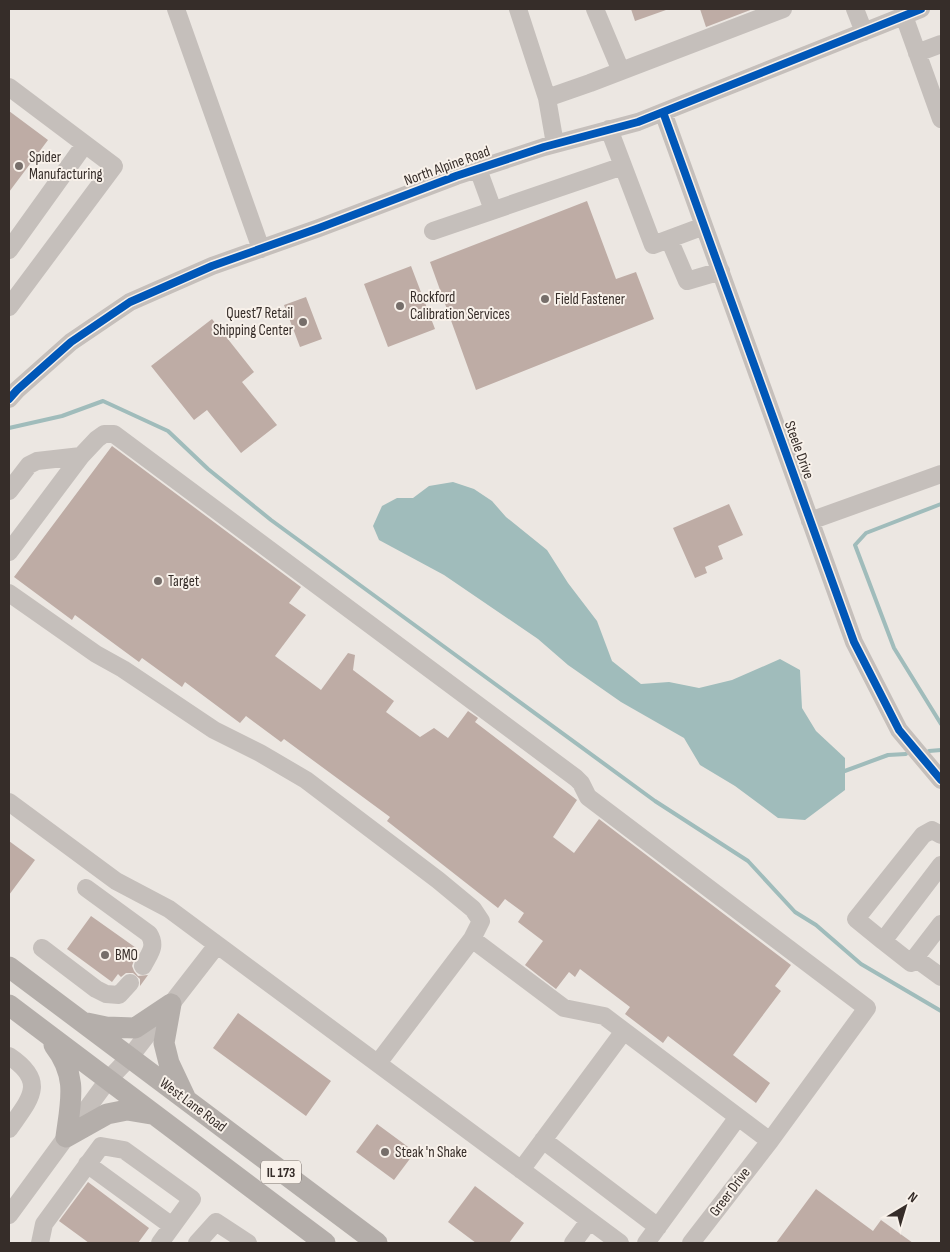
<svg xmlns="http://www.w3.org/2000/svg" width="950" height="1252" viewBox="0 0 950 1252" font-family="'Sofia Sans Condensed',sans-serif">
  <rect width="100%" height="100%" fill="#ece7e2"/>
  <path fill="#a0bcbb" d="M453 482 474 489 492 501 506 517 547 550 568 583 597 621 612 661 641 684 669 682 699 688 732 680 780 659 800 670 802 708 816 731 845 758V790L805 820 778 818 735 786 700 765 684 738 621 702 568 665 538 639 444 575 379 540 373 526 382 506 397 498H413L429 486Z"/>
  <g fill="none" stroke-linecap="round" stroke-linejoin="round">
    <path stroke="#a0bcbb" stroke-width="4" d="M9 428 62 416 103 401 168 431 208 469 271 520 655 801 748 861 795 912 816 925 861 964 941 1011
      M941 504 866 533 855 545 894 648 941 724
      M929 751 941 750
      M842 772 888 755 906 754"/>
  </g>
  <path fill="#beaca5" d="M631 9H665L666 10 635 21Z
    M700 9H753L706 27Z
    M9 111 48 140 9 192Z
    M587 201 616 279 636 272 654 319 476 390 430 262Z
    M411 266 435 329 388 347 364 284Z
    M306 297 322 339 300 347 284 305Z
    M212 319 254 372 242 382 277 425 241 453 207 410 194 420 151 366Z
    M112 446 301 587 289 603 306 615 275 656 321 690 348 653 355 655 353 670 394 701 386 712 420 737 434 728 448 738 468 711 478 718 475 722 577 800 553 837 574 853 599 819 791 965 775 986 781 991 733 1055 770 1083 756 1103 668 1036 663 1043 625 1014 630 1007 580 969 575 977 569 972 556 989 539 976 525 965 543 941 518 922 524 913 505 899 498 908 387 821 390 817 284 739 281 742 246 716 240 723 185 682 182 687 142 658 139 662 75 615 72 620 14 577Z
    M729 504 743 535 718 546 723 559 705 567 707 573 695 578 673 528Z
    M9 841 35 860 9 895Z
    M91 916 139 950 132 959 134 960 132 966 134 971 138 976 148 975 140 986V979L133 973H126L121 977 118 974 112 982 67 949Z
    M238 1013 331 1081 306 1116 213 1048Z
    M377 1124 415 1152 394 1180 356 1152Z
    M88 1182 149 1228 138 1243H89L59 1221Z
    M475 1186 524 1223 509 1243H476L448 1222Z
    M816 1189 873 1231 881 1220 913 1243H776Z"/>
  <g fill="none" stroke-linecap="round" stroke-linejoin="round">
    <path stroke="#c5bfbb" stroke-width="18" d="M176 9 261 249
      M518 9 547 98 590 83 783 9
      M595 9 621 71
      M855 9 864 32
      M904 16 941 119
      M917 53 941 44
      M9 87 114 166 9 307
      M547 98 555 144
      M663 112 854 642 899 730 941 780
      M609 129 653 245 704 226
      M478 169 493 210
      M433 231 623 166
      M669 239 687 281 721 271
      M9 250 85 144
      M9 399 17 390 71 342 130 302 212 266 319 228 456 176 544 147 638 122 921 9
      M9 491 29 465 37 461 81 456
      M810 521 941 474
      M9 552 81 456 97 439 104 434H114L576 778 581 783 588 797 867 1008 770 1141 691 1243
      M9 593 96 654 123 669 214 730 260 753 306 780 438 880 473 909 481 921 472 939 378 1063
      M9 802 116 881 169 909 620 1243
      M941 865 883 941 911 963 941 924
      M86 888 149 934C157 947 149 954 143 966
      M472 939 564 1008 604 1016 770 1141
      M883 941 856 919 923 835 932 830 941 835
      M42 948 96 989 106 994 119 995 130 983
      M915 958 941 977
      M9 1056C48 1082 30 1099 9 1129
      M543 1140 658 1227
      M87 1164 172 1226
      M521 1170 624 1031
      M9 1215 108 1080 130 1057 217 945
      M40 1243 44 1224 101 1146 124 1150 192 1199 160 1243
      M197 1243 216 1222 248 1243
      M573 1243 589 1221
      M646 1243 738 1117"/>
    <path stroke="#b4aeaa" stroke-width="21" d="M9 967 377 1243
      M171 1004 164 1043 169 1063 185 1097
      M9 1005 325 1243
      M87 1023 106 1027 135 1028 171 1004
      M54 1045C78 1076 71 1100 66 1137
      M66 1137 107 1114 127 1110 151 1114"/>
    <defs>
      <path id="cycleway" d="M663 112 854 642 899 730 941 780
        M9 399 17 390 71 342 130 302 212 266 319 228 456 176 544 147 638 122 921 9"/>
    </defs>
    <use href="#cycleway" stroke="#f8f1ea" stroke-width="11"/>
    <use href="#cycleway" stroke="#0057b8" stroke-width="8"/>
  </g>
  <g fill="#766e6a" stroke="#f8f1ea" stroke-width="2">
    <circle cx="19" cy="166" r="5"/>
    <circle cx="545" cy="299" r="5"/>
    <circle cx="400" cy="306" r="5"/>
    <circle cx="303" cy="322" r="5"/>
    <circle cx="158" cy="581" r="5"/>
    <circle cx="105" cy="955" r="5"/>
    <circle cx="385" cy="1152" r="5"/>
  </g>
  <g text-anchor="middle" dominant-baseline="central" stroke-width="4" stroke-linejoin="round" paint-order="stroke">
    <rect fill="#f8f1ea" stroke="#706863" stroke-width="1" x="261" y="1160.5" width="40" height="23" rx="4"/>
    <g font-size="14" font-weight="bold" fill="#362d29">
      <text x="281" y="1172">IL 173</text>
    </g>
    <g font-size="15" fill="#362d29" stroke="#f8f1ea" text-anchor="start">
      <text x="29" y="157">Spider<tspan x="29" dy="17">Manufacturing</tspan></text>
      <text x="410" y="297">Rockford<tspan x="410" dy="17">Calibration Services</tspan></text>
      <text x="555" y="299">Field Fastener</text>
      <text x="293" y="313" text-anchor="end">Quest7 Retail<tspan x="293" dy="17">Shipping Center</tspan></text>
      <text x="168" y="581">Target</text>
      <text x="115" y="955">BMO</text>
      <text x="395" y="1152">Steak 'n Shake</text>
    </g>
    <g font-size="15" fill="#362d29" stroke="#f8f1ea">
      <text transform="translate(447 166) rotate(-20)">North Alpine Road</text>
      <text transform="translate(799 450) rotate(70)">Steele Drive</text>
      <text transform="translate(193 1105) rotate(37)">West Lane Road</text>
      <text transform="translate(730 1192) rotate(-53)">Greer Drive</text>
    </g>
  </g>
  <rect width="950" height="1252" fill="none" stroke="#362d29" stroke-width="20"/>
  <g transform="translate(905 1207) rotate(38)" stroke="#f8f1ea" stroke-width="4" paint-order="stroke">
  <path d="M0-4L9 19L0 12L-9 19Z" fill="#362d29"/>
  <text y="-8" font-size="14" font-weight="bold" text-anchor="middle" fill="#362d29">N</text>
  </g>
</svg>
